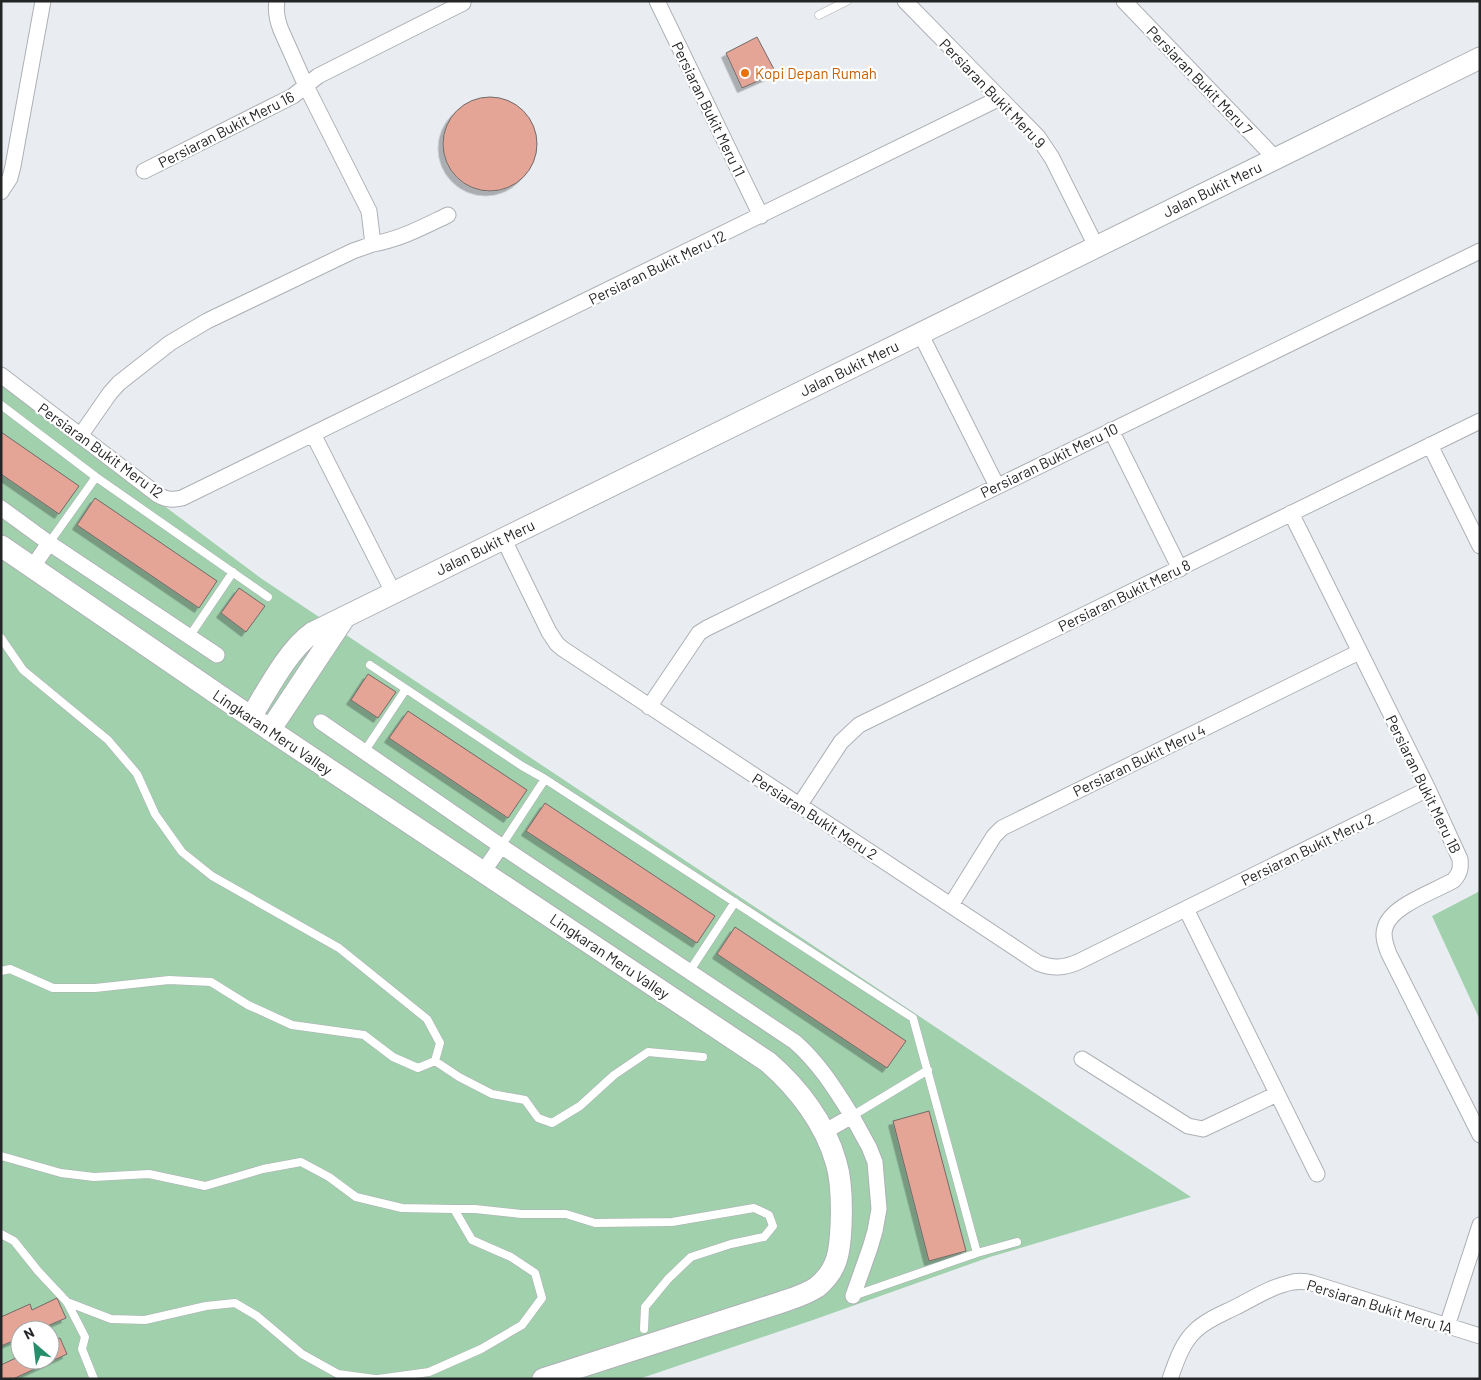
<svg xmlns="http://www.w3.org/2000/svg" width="1481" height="1380" viewBox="0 0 1481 1380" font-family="Barlow,sans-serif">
  <defs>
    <filter id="shadow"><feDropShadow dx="-4.5" dy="4.5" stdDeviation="0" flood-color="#0004"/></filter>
  </defs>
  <rect width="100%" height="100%" fill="#e9edf2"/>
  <path fill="#a1d0ad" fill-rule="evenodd" d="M1 384 262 579 1191 1197 990 1257 813 1320 639 1379H1ZM20 1330H50V1360H20Z
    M1480 891V1020L1432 916Z"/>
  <path fill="#e4a496" stroke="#716a69" filter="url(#shadow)" d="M757 37 776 73 742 88 726 53Z
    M443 144a47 47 0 1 1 94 0a47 47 0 1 1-94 0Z
    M1 432 79 486 59 514 1 474Z
    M95 498 217 581 199 608 77 525Z
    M239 588 265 606 246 632 221 613Z
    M368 674 396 692 378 718 351 700Z
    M408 711 527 790 508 818 389 738Z
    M545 803 715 916 697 943 526 831Z
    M735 927 906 1041 887 1068 717 954Z
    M929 1111 966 1251 929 1261 893 1121Z
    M57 1298 66 1318 38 1330H20V1338L1 1346V1317L30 1304 32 1310Z
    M60 1338 67 1354 13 1379H1V1365L20 1356V1360H50V1342Z"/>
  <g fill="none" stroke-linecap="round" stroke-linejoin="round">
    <defs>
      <path id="lane" d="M819 15 847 1
        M1 405 96 477 268 597
        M49 543 96 477
        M189 637 233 572
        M1 638 23 670 108 740 137 774 155 814 182 852 212 876 339 948 427 1019 440 1043 435 1061 418 1068 393 1057 364 1035 292 1025 248 1005 211 982 169 980 95 988H53L10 969 1 971
        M370 665 522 766 545 779 913 1018 977 1253
        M364 752 406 689
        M501 846 545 779
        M689 972 735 902
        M435 1061 459 1077 492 1094 525 1100 538 1118 552 1123 580 1106 614 1075 648 1052 703 1057
        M852 1116 928 1070
        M1 1156 61 1173 94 1177 149 1174 205 1186 263 1169 301 1162 329 1177 356 1197 402 1208 454 1209
        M1 1234 14 1241 38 1271 67 1302 85 1337 82 1349 94 1379
        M853 1296 977 1253 1017 1242
        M67 1302 111 1319 145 1320 206 1306 235 1303 257 1316 302 1354 338 1374 375 1379
        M378 1379 429 1372 481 1349 522 1325 542 1298 535 1273 511 1257 472 1240 454 1209H475L521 1214H566L595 1223 672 1222 754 1208 769 1215 773 1226 764 1237 731 1244 691 1257 668 1279 645 1307 644 1329"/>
      <path id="street" d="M657 1 761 216
        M905 1 1038 137 1052 158 1096 246
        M1124 1 1275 158
        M144 171 293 96 318 76 463 3
        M1 192 10 178 13 166 43 1
        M373 244C401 239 423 227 448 215
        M920 333 997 486
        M1 375 158 495C167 500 173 500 182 498L1000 98
        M1111 430 1180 569
        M313 434 393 592
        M80 436 110 393 119 383 170 343 207 321 353 251 373 244 369 211 306 86 281 30C277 20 275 12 277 1
        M1430 445 1480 546
        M1 508 49 543 217 655
        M1291 513 1428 789 1460 859C1461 868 1460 873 1454 880 1434 892 1390 906 1385 928 1382 937 1386 946 1389 954L1480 1135
        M503 538 549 632 557 644 563 649 1038 963C1053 969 1064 968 1078 962L1428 789
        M32 568 49 543
        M649 707 695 639 699 633 707 628 1480 251
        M321 722 501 846 795 1042C819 1063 835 1089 852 1116L824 1132
        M799 806 841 742 859 725 1480 421
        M483 872 501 846
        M951 905 994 836 1002 828 1359 652
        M1186 909 1317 1174
        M1082 1059 1188 1126 1203 1129 1277 1094
        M852 1116 869 1147 875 1162 879 1209 875 1231 870 1248 853 1296
        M1447 1326 1480 1225
        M1170 1379C1176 1362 1182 1343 1195 1331 1206 1320 1222 1314 1236 1307 1254 1298 1272 1286 1293 1282 1299 1281 1305 1281 1312 1283L1480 1336"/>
      <path id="secondary" d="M1 546 270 730 768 1062C798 1088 825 1123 836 1162 842 1182 842 1204 841 1226 840 1251 838 1270 817 1287 807 1294 794 1298 782 1302L543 1379
        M251 717C267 691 288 650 312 633L1480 58
        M270 730 345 617"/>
    </defs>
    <use href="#lane" stroke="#adb0b5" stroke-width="9"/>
    <use href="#street" stroke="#adb0b5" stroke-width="17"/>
    <use href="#secondary" stroke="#adb0b5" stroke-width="23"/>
    <use href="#lane" stroke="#fff" stroke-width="8"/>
    <use href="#street" stroke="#fff" stroke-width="15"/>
    <use href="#secondary" stroke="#fff" stroke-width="21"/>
  </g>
  <circle fill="#e8710a" stroke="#fff" stroke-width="2" cx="745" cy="73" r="5"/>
  <g text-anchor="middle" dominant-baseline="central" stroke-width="4.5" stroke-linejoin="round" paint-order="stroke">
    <g font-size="15" fill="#c56008" stroke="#fff" text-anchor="start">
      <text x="755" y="73">Kopi Depan Rumah</text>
    </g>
    <g font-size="15" fill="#242527" stroke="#fff">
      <text transform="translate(1200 80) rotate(46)">Persiaran Bukit Meru 7</text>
      <text transform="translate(993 93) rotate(46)">Persiaran Bukit Meru 9</text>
      <text transform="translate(709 109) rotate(64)">Persiaran Bukit Meru 11</text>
      <text transform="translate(226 129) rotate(-27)">Persiaran Bukit Meru 16</text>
      <text transform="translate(1212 189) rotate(-26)">Jalan Bukit Meru</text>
      <text transform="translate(657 267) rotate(-26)">Persiaran Bukit Meru 12</text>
      <text transform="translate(849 368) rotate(-26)">Jalan Bukit Meru</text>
      <text transform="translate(101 450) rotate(36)">Persiaran Bukit Meru 12</text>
      <text transform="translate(1049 460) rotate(-26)">Persiaran Bukit Meru 10</text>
      <text transform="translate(485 547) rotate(-26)">Jalan Bukit Meru</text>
      <text transform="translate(1124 595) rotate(-26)">Persiaran Bukit Meru 8</text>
      <text transform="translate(273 732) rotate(34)">Lingkaran Meru Valley</text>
      <text transform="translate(1139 760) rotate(-26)">Persiaran Bukit Meru 4</text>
      <text transform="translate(1424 784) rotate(64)">Persiaran Bukit Meru 1B</text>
      <text transform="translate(815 816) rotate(33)">Persiaran Bukit Meru 2</text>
      <text transform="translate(1307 849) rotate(-26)">Persiaran Bukit Meru 2</text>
      <text transform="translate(610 956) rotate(34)">Lingkaran Meru Valley</text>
      <text transform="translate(1380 1306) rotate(17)">Persiaran Bukit Meru 1A</text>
    </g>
  </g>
  <rect width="1481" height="1380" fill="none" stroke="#242527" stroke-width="5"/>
  <g transform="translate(35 1345) rotate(332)"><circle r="24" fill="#ffffff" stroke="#a7a8a9"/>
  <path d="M0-4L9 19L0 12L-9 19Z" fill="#268e6b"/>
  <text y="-8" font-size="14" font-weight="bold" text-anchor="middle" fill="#242527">N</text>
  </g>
</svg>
